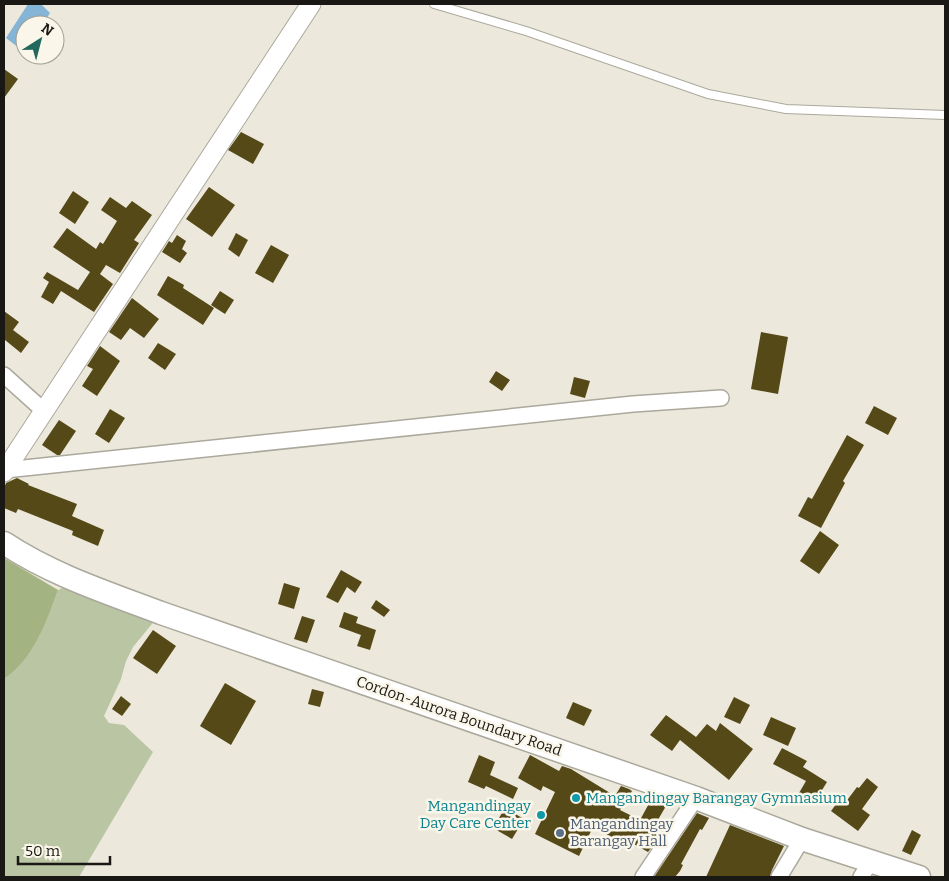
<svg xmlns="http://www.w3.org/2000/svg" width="949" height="881" viewBox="0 0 949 881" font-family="Bitter,serif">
  <rect width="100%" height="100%" fill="#ece9dc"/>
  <path fill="#b9c5a3" d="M78 581 161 613 133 647 126 661 121 679 104 716 109 723 124 725 153 752 79 877H4V679C34 657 46 623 58 590Z"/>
  <path fill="#a3b382" d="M4 558 58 590C46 623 34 658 4 679Z"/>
  <path fill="#85b5d6" d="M28 4H41L50 13 42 25H25V49L23 51 6 38Z"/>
  <path fill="#564918" d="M4 69 18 79 4 98Z
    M241 132 264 144 253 164 228 150Z
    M209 187 235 205 212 237 186 219Z
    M73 191 89 202 75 224 59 213Z
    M110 197 126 208 132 201 152 215 134 240 139 243 120 273 106 265 100 274 113 284 94 312 61 291 53 304 41 297 49 282 43 278 47 272 78 290 90 272 53 247 67 228 96 249 100 242 103 244 117 221 101 210Z
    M236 233 248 240 239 257 228 249Z
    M177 235 186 241 182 249 187 253 180 263 162 252 169 241 172 243Z
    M271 245 289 255 273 283 255 273Z
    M168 276 184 285 183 288 214 308 203 325 157 295Z
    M220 291 234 300 225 314 211 305Z
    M132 298 159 319 144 338 130 328 121 340 109 332Z
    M4 311 19 322 13 330 29 342 21 353 5 340 4 342Z
    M761 332 788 337 778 394 751 389Z
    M158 343 176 354 165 370 148 358Z
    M100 346 120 361 97 396 82 386 93 369 87 366Z
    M496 371 510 380 502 391 489 382Z
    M574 377 590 381 585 398 570 394Z
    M874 406 897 418 888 435 865 423Z
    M110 409 125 418 109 443 95 434Z
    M59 420 76 431 60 455H57L42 445Z
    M847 435 864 445 843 481 845 483 821 528 798 516 808 497 812 499Z
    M17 478 29 484 28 485 77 504 72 516 104 530 98 546 72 535 73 531 18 509 16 513 4 508V488L6 483Z
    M820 531 839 545 819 574 800 561Z
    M341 570 362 582 355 593 347 587 338 603 326 597Z
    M284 583 300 588 294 609 278 604Z
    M376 600 390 610 384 617 371 608Z
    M344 612 358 617 356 623 376 630 370 650 357 646 361 635 339 627Z
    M302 616 315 620 307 643 294 639Z
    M153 630 176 646 157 674 133 658Z
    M225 683 256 701 231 745 200 726Z
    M312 689 324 692 320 707 308 704Z
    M121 696 131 704 122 716 112 709Z
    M734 697 750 705 740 724 724 717Z
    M573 702 592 710 584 726 566 718Z
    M666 715 696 737 707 724 716 731 720 723 753 749 729 780 680 740 672 751 650 735Z
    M771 717 796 728 788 746 763 735Z
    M782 748 807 761 803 767 827 782 814 803 799 793 806 781 773 764Z
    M479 755 495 762 490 775 518 788 513 799 486 786 484 789 468 782Z
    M530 755 559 771 562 766 571 769 615 796 621 786 629 789 632 791 620 810 640 820 652 798 666 806 652 830 661 834 648 852 623 838 621 842 593 827 579 856 535 834 555 792 543 786 541 791 518 778Z
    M867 778 878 787 862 809 870 815 858 831 831 811 843 795 848 799 857 787 859 788Z
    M505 808 524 819 512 839 493 828Z
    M697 813 709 818 702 830 700 829 681 864 683 865 680 871 675 877H654Z
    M730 825 784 846 772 870 770 877H706Z
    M912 830 921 835 911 855 902 851Z"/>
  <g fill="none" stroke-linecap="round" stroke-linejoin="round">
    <defs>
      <path id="service" d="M434 4 526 31 708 94 786 109 945 115"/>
      <path id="minor" d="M4 375 44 411
        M5 470 633 404 721 398
        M643 877 696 798
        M779 877 802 839
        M861 877 871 861"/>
      <path id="tertiary" d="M4 472 311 4"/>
      <path id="primary" d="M4 543C52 575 108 593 161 613L696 798 802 839 919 877"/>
    </defs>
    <use href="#service" stroke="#aba89c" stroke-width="10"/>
    <use href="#minor" stroke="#aba89c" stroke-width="18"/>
    <use href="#tertiary" stroke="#aba89c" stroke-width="21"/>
    <use href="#primary" stroke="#aba89c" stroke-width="25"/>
    <use href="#service" stroke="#fff" stroke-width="8"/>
    <use href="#minor" stroke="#fff" stroke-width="15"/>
    <use href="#tertiary" stroke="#fff" stroke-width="19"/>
    <use href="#primary" stroke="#fff" stroke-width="22"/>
  </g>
  <g fill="#0f9aa8" stroke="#faf6e9" stroke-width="2">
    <circle cx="576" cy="798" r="5"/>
    <circle cx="541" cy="815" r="5"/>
  </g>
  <circle fill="#5c6f8a" stroke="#faf6e9" stroke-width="2" cx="560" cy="833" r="5"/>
  <g text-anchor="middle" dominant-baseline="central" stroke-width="5" stroke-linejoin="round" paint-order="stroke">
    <g font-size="15" fill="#191814" stroke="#faf6e9">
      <text transform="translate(459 716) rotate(19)">Cordon-Aurora Boundary Road</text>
    </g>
    <g font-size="15" fill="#0d838f" stroke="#faf6e9" text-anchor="start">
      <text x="586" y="798">Mangandingay Barangay Gymnasium</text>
      <text x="531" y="806" text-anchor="end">Mangandingay<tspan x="531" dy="17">Day Care Center</tspan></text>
    </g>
    <g font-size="15" fill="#4e5e75" stroke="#faf6e9" text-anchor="start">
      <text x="570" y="824">Mangandingay<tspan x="570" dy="17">Barangay Hall</tspan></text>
    </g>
  </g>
  <rect width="949" height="881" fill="none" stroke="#191814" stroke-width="10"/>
  <g transform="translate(40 40) rotate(36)"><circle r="24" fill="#faf6e9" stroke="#a09d94"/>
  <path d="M0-4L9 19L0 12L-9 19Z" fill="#21685d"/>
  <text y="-8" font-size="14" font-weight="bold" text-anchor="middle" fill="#191814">N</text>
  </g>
  <path d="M18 856v8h92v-8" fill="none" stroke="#191814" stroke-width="2.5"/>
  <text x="25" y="856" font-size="15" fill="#191814" stroke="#faf6e9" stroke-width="4" paint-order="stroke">50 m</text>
</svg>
